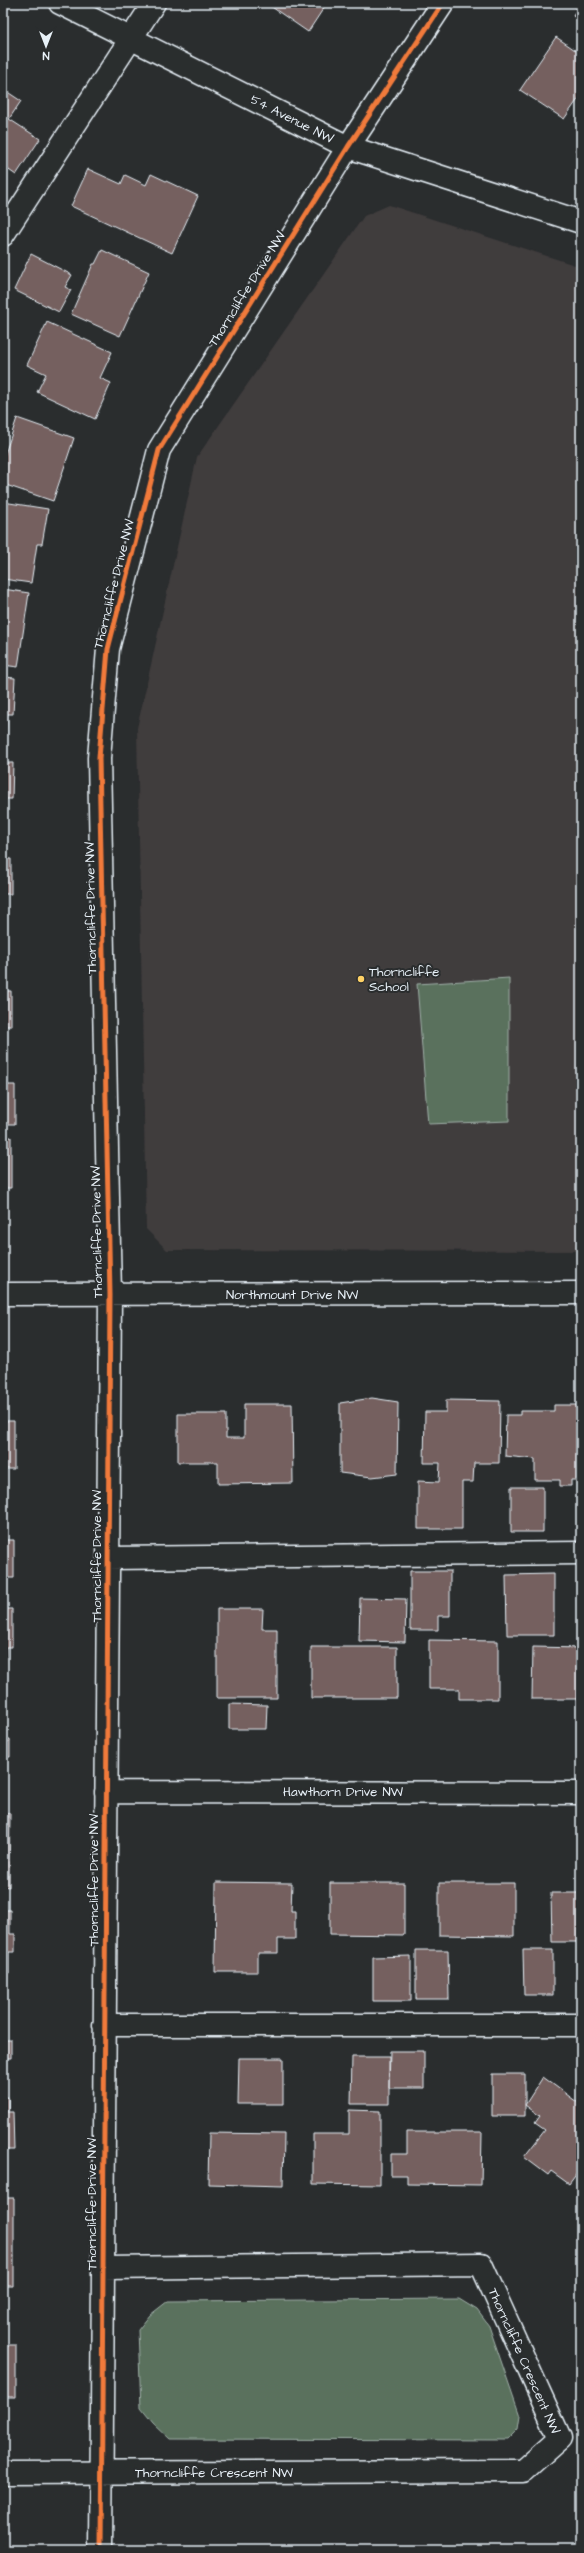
<svg xmlns="http://www.w3.org/2000/svg" width="584" height="2553" viewBox="0 0 584 2553" font-family="'Architects Daughter',sans-serif">
  <rect width="100%" height="100%" fill="#2a2d2e"/>
  <filter id="ink" filterUnits="userSpaceOnUse"><feTurbulence type="fractalNoise" baseFrequency=".025" numOctaves="2"/><feDisplacementMap in="SourceGraphic" scale="8" xChannelSelector="R" yChannelSelector="G"/><feConvolveMatrix kernelMatrix="1 2 1 2 8 2 1 2 1" color-interpolation-filters="sRGB"/></filter>
  <g filter="url(#ink)">
    <path fill="#403c3d" d="M389 205 581 267V1251L167 1250 146 1229 137 728 197 457 364 216Z"/>
    <path fill="#5a715d" stroke="#a1b1aa" d="M509 978V1121L428 1124 417 984Z
      M459 2299 477 2310 489 2326 520 2416 518 2429 507 2440 170 2439 153 2423 141 2408 138 2330 150 2315 168 2301Z"/>
    <path fill="#74605f" stroke="#e8f1f8" d="M266 3H327L308 32Z
      M581 4V22L573 16Z
      M556 37 581 54V95L564 119 520 90Z
      M3 89 21 101 9 119 40 139 16 175 3 166Z
      M581 143V154L576 150Z
      M88 169 121 184 125 175 146 185 151 174 198 196 172 253 71 206Z
      M102 250 149 272 120 336 71 314 93 264H95Z
      M31 254 72 275 65 287 71 290 59 312 14 290Z
      M47 322 112 352 100 378 111 383 95 419 37 392 46 374 27 365Z
      M17 418 74 438 53 501 3 484V460Z
      M3 502 48 509 42 544H37L31 583 3 579Z
      M3 589 29 593 18 667 3 665Z
      M3 677 15 678 13 714H7L6 745H3Z
      M3 763H13L12 799H6L5 839H3Z
      M3 859H11V894H5V928Z
      M3 947H5V991H11V1026H3Z
      M3 1049H8V1085H15V1124H3Z
      M3 1137H11V1188H3Z
      M372 1398 398 1402 397 1474 372 1477 340 1473V1403Z
      M446 1400 500 1401 499 1463H474L473 1482H462V1529H418V1481L439 1482 440 1463H424L425 1412H446Z
      M244 1404H292L293 1483 218 1484V1462H178V1414H226V1438H244Z
      M554 1405H581V1480H571V1486H560V1480H535V1459L505 1456 506 1415H520V1411H554Z
      M3 1421H14V1469H3Z
      M511 1487H543V1532H511Z
      M3 1507 5 1540H14V1578H3Z
      M410 1571H450V1616H438V1630H410Z
      M554 1574V1635H507L506 1575Z
      M360 1598 406 1599 405 1642 359 1641Z
      M3 1609H12V1647H6L5 1684H3Z
      M217 1609H263L262 1629H277V1698H217Z
      M429 1640 498 1641V1699H459V1689H429Z
      M311 1647H397V1698H311Z
      M533 1647 581 1648V1699H532Z
      M229 1704 267 1705 266 1729H229Z
      M3 1716 4 1739H10V1757H4V1785Z
      M3 1812 10 1813 9 1887 3 1886Z
      M216 1882 292 1883 291 1911H295V1939H278V1953H258V1972H215Z
      M330 1883H404V1935L330 1934Z
      M439 1883H514V1936L439 1935Z
      M580 1883 581 1942H552L551 1893H580Z
      M3 1910H10V1934H15V1952H9V1973H3Z
      M416 1950H448L449 1999H416Z
      M523 1950H553V1995H524Z
      M411 1956V2001H373V1957Z
      M3 2018 4 2040H11V2058H4V2086Z
      M390 2051H424V2088H389Z
      M352 2057H389V2104H351Z
      M239 2058H283V2104H238Z
      M492 2074H525V2116H492Z
      M543 2077 581 2105V2168L569 2184 551 2171 548 2175 524 2157 545 2130 535 2123 540 2116 525 2105Z
      M3 2097H8V2112H13L14 2150H5L6 2187H3Z
      M349 2110 380 2111V2185L313 2184V2134H349Z
      M407 2132H482L481 2185 407 2184V2175H391V2154H407Z
      M209 2133 284 2134 283 2186 208 2184Z
      M3 2198H14V2286H3Z
      M3 2345H16V2397H3Z"/>
    <g fill="none" stroke-linecap="round" stroke-linejoin="round">
      <defs>
        <path id="minor" d="M60 3 348 147 581 222
          M3 235 154 3
          M3 1294 581 1293
          M108 1558 581 1553
          M106 1792 581 1793
          M104 2025H581
          M3 2473 523 2471 560 2438 481 2264 103 2268
          M101 2550 110 1295 99 758 108 649 159 450 348 147 443 3"/>
      </defs>
      <use href="#minor" stroke="#e8f1f8" stroke-width="25"/>
      <use href="#minor" stroke="#2a2d2e" stroke-width="22"/>
      <defs>
        <path id="cycleway" d="M101 2550 110 1295 99 758 108 649 159 450 348 147 443 3"/>
      </defs>
      <use href="#cycleway" stroke="#2a2d2e" stroke-width="8"/>
      <use href="#cycleway" stroke="#f17a3a" stroke-width="5"/>
    </g>
  </g>
  <circle fill="#ffd166" stroke="#2a2d2e" stroke-width="1.5" cx="361" cy="979" r="4"/>
  <g text-anchor="middle" dominant-baseline="central" stroke-width="4" stroke-linejoin="round" paint-order="stroke">
    <g font-size="13" fill="#e8f1f8" stroke="#2a2d2e">
      <text transform="translate(292 119) rotate(27)">54 Avenue NW</text>
      <text transform="translate(247 289) rotate(-58)">Thorncliffe Drive NW</text>
      <text transform="translate(114 584) rotate(-76)">Thorncliffe Drive NW</text>
      <text transform="translate(91 908) rotate(-91)">Thorncliffe Drive NW</text>
      <text transform="translate(97 1232) rotate(-91)">Thorncliffe Drive NW</text>
      <text x="292" y="1295">Northmount Drive NW</text>
      <text transform="translate(97 1556) rotate(-90)">Thorncliffe Drive NW</text>
      <text x="343" y="1792">Hawthorn Drive NW</text>
      <text transform="translate(94 1880) rotate(-90)">Thorncliffe Drive NW</text>
      <text transform="translate(92 2204) rotate(-90)">Thorncliffe Drive NW</text>
      <text transform="translate(524 2361) rotate(66)">Thorncliffe Crescent NW</text>
      <text x="214" y="2473">Thorncliffe Crescent NW</text>
    </g>
    <g font-size="13" fill="#e8f1f8" stroke="#2a2d2e" text-anchor="start">
      <text x="369" y="972">Thorncliffe<tspan x="369" dy="15">School</tspan></text>
    </g>
  </g>
  <rect width="584" height="2553" fill="none" stroke="#2a2d2e" stroke-width="16"/>
  <rect x="8" y="8" width="568" height="2537" fill="none" stroke="#e8f1f8" stroke-width="1.5" filter="url(#ink)"/>
  <g transform="translate(46 46) rotate(180)" stroke="#2a2d2e" stroke-width="3" paint-order="stroke">
  <path d="M0-3L7 15L0 10L-7 15Z" fill="#e8f1f8"/>
  <text y="-6" font-size="11" font-weight="bold" text-anchor="middle" fill="#e8f1f8">N</text>
  </g>
</svg>
